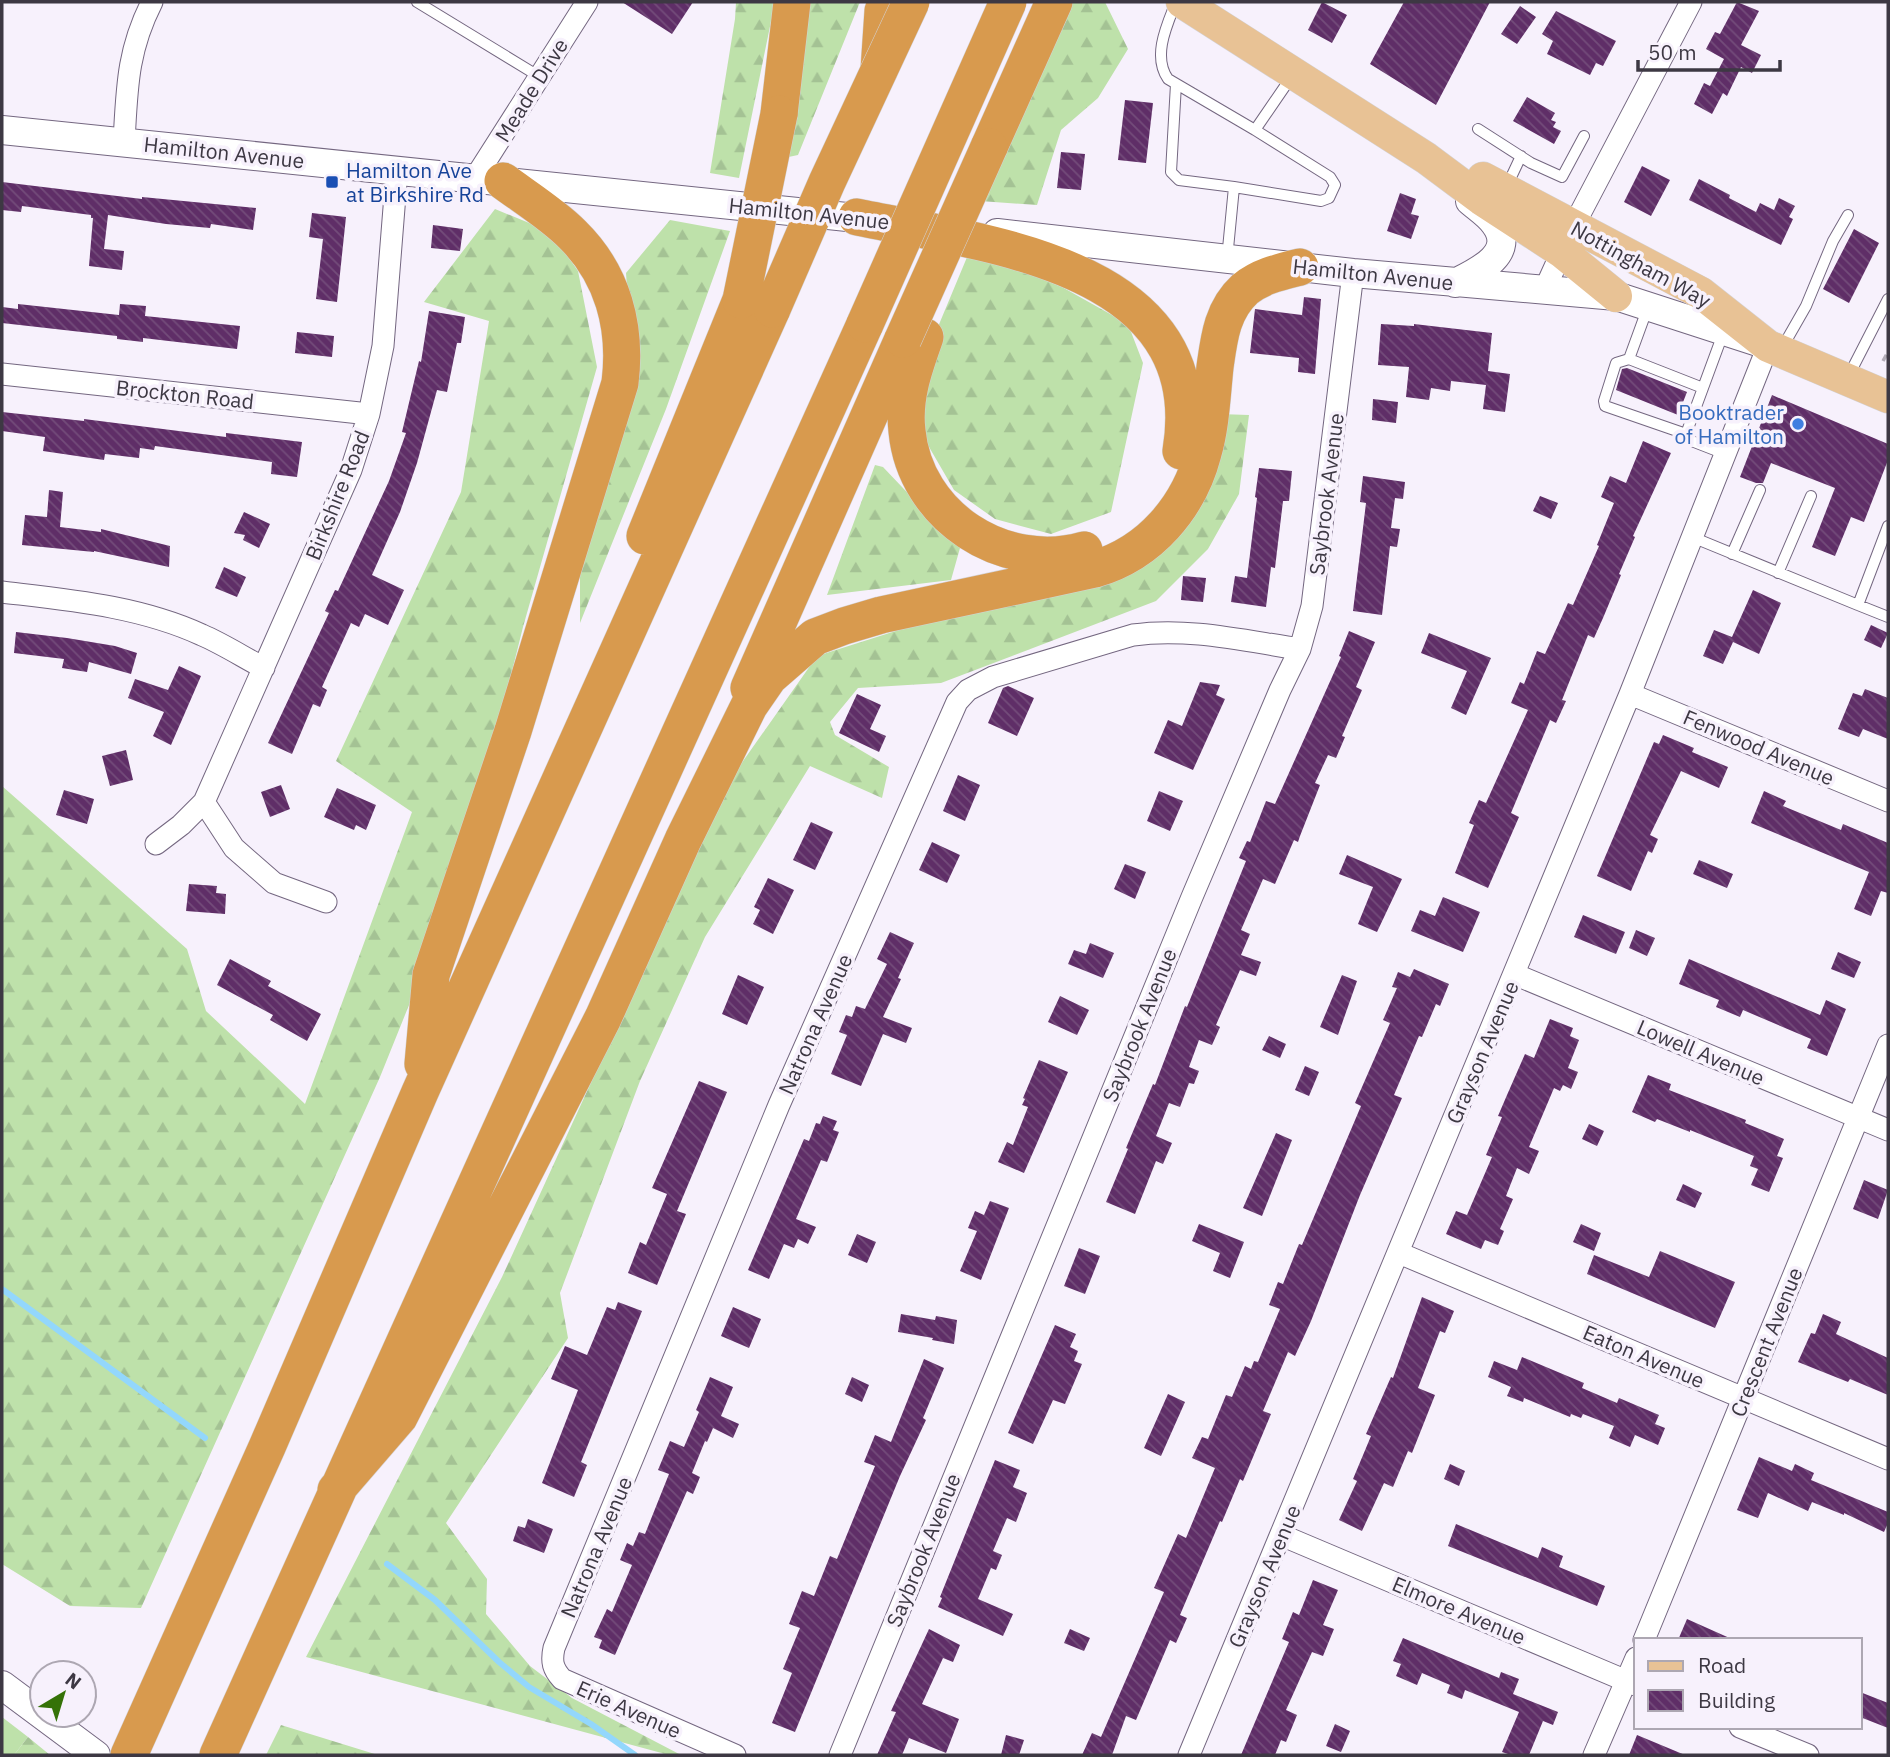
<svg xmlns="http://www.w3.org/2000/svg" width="1890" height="1757" viewBox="0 0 1890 1757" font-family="'IBM Plex Sans',sans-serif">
  <defs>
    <pattern id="forest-firs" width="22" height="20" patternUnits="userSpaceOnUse" patternTransform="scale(1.75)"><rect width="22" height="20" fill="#bee1aa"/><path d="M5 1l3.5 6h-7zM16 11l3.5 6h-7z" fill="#a4c294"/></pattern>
    <pattern id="building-back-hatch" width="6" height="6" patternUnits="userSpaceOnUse" patternTransform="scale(1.75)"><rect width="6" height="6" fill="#5f2e67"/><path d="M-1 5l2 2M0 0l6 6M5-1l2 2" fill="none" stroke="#734c7a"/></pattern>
  </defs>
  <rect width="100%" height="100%" fill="#f7f1fc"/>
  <path fill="#bee1aa" d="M2 1717 28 1737 14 1755H2Z"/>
  <path fill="url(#forest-firs)" d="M736 2H775L739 178 710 173 735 19Z
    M805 2H860L798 155 779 159Z
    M1066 2H1105L1128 49 1098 98 1061 130 1037 205 980 201Z
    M495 209 551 232 578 271 597 367 523 627 461 876 380 1077 141 1608 70 1606 2 1564V786L187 949 206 1011 305 1104 412 812 336 761 461 492 489 321 424 302Z
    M670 220 730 231 666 409 580 623V570L632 364 626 273Z
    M970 250 1062 287 1128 324 1143 363 1111 512 1051 534 995 519 954 490 918 428 935 334Z
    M1219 414 1249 415 1239 494 1208 549 1156 601 941 683 858 688 830 722 835 735 889 767 882 798 810 766 705 937 640 1081 560 1293 568 1338 446 1523 487 1579 486 1614 530 1666 572 1698 681 1755H669L306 1657 502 1277 729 781 817 656 968 608 1141 560Z
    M875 465 883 467 960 548 951 580 827 595Z
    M281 1725 378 1755H266Z
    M28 1737 50 1755H14Z"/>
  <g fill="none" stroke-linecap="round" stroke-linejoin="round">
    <path stroke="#93d7fc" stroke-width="6" d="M2 1289 205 1438
      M387 1564 435 1600 499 1662 529 1687 591 1724 635 1755"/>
  </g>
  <path fill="url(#building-back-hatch)" d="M622 2H693L672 34Z
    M1322 2 1347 15 1332 43 1308 30Z
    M1404 2H1490L1436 105 1370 64Z
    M1737 2 1759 11 1741 45 1761 55 1752 73 1741 67 1727 96 1723 93 1712 114 1694 104 1704 83 1710 86 1724 59 1706 49 1715 32 1720 34Z
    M1520 6 1536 17 1517 44 1501 34Z
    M1556 11 1616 41 1603 66 1596 63 1590 75 1547 54 1553 41 1542 34Z
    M1527 97 1555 113 1551 120 1556 122 1553 127 1561 131 1554 144 1513 121Z
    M1125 100 1153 103 1146 163 1118 160Z
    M1061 152 1085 154 1081 190 1057 188Z
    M1642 166 1670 180 1651 216 1624 202Z
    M1699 179 1730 195 1729 198 1756 212 1760 203 1774 210 1779 198 1795 206 1789 217 1793 219 1781 245 1689 200Z
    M2 182 142 199V197L256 208 253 230 211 224 210 228 166 224 108 215 104 249 124 251 122 270 89 266 93 218H91V215L22 206 21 212 2 210Z
    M1400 193 1416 199 1411 214 1419 216 1411 239 1387 231Z
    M312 213 346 217 337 302 316 299 323 239 309 237Z
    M433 225 463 229 460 251 431 248Z
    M1854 229 1879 243 1849 303 1823 289Z
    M1304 297 1321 299 1315 374 1298 372 1299 358 1250 353 1255 309 1302 315Z
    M18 304 119 315 120 304 146 306 145 316 240 326 237 349 143 338V342L117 339V336L2 323V307L18 309Z
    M429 311 465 317 461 343H457L447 392 437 390 417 463 400 512 372 575 404 590 388 625 365 614 359 627 351 623 322 687 327 690 320 707 313 704 292 754 268 743 329 613 325 611 335 590 338 591 389 481 406 433 402 432 419 361 421 362Z
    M1381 324 1414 326V324L1492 333 1488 371 1510 374 1505 412 1483 409 1486 385 1451 381 1450 391 1431 388 1429 400 1406 397 1409 367 1378 365Z
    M297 332 334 336 332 357 295 353Z
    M1627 368 1687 392 1678 415 1616 390 1622 369Z
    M1772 395 1888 444V460L1864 522 1851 517 1835 556 1812 547 1835 488 1771 463 1763 483H1756L1740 477Z
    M1373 399 1398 402 1396 423 1372 420Z
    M2 412 84 421V419L226 437V433L302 442 297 477 271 474 272 462 155 446 154 450 140 448 139 458 105 454 104 460 43 451 45 437 2 431Z
    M1643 441 1671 453 1633 536 1635 537 1619 574 1621 575 1603 618 1594 638 1588 635 1562 700 1566 701 1556 723 1550 720 1511 813 1519 817 1488 888 1455 873 1474 825 1469 823 1479 800 1486 803 1528 710 1511 703 1520 682 1524 684 1537 651 1545 654 1568 603 1573 605 1599 546 1597 545 1614 503 1601 497 1610 476 1626 483Z
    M1259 468 1292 471 1289 501H1283L1275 568 1271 567 1266 607 1231 602 1235 576 1247 578 1257 498 1255 497Z
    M1363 476 1405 482 1403 499 1395 498 1391 528 1400 529 1397 547 1390 546 1382 615 1353 611 1366 503 1360 502Z
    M49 490 63 492 60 527 101 532V529L170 546 169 567 94 551V552L22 545 25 515 47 517Z
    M1540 496 1558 503 1551 519 1533 511Z
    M244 512 270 524 259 548 243 540 245 535 234 533Z
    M224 567 246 577 237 597 215 588Z
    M1183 576 1206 578 1203 602 1181 600Z
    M1753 590 1781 603 1759 654 1733 642 1723 664 1703 656 1714 630 1732 637Z
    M1871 625 1888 633 1881 648 1864 640Z
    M1349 631 1375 642 1356 687 1362 690 1342 736 1345 737 1336 758 1328 755 1315 783 1320 785 1300 836 1298 842 1294 840 1275 884 1263 879 1241 930 1250 934 1241 955 1261 962 1256 976 1240 970 1216 1025 1220 1027 1212 1045 1199 1040 1189 1067 1199 1071 1194 1084 1189 1083 1180 1107 1169 1103 1156 1136 1172 1143 1163 1164 1156 1161 1135 1214 1106 1202 1128 1149 1126 1148 1153 1084 1155 1085 1185 1006 1187 1007 1246 861 1239 858 1247 841 1250 842 1266 801 1275 804 1341 657 1339 656Z
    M16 632 67 638 115 646 137 653 131 674 89 662 87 672 62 668 64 659 14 653Z
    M1429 633 1491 658 1466 715 1451 708 1467 671 1421 653Z
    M179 666 201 676 171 745 153 736 164 712 128 698 135 679 168 690Z
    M1200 682 1220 685 1216 695 1225 699 1193 770 1154 753 1168 720 1182 726Z
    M1008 686 1034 698 1017 736 988 723 1003 688Z
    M1865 689 1888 698V739L1863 729 1859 737 1838 729 1853 693 1862 696Z
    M857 694 881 705 870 729 886 736 879 752 839 733Z
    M1663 735 1694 748 1692 752 1728 767 1719 788 1681 771 1650 835 1658 839 1652 853 1648 851 1631 891 1597 876 1654 742 1659 744Z
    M126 750 133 780 110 786 102 756Z
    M958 775 980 785 965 821 943 811Z
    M281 785 290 809 270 817 261 792Z
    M337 788 376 805 366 830 356 825 354 830 324 817Z
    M64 790 94 799 87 824 56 815Z
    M1159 791 1183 801 1170 831 1147 821Z
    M1764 791 1786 801 1783 806 1841 830 1843 824 1888 843V893L1881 891 1871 916 1854 909 1869 872 1751 823Z
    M811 822 833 832 815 870 793 860Z
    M932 842 960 855 947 883 919 870Z
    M1347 855 1402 879 1377 932 1358 924 1373 887 1339 874Z
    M1699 860 1733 874 1727 888 1693 874Z
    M1125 864 1146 872 1135 899 1114 889Z
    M768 878 794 890 773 934 753 924 760 910 754 907Z
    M189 884 217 886 216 893 226 894 225 914 186 911Z
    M1443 897 1480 912 1463 952 1411 931 1420 910 1435 916Z
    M1583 915 1625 932 1616 954 1574 937Z
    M1636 930 1655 938 1647 956 1629 948Z
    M890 932 914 943 898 978 901 979 883 1017 912 1028 906 1043 883 1034 861 1086 831 1074 847 1035 839 1032 846 1015 852 1017 856 1006 865 1009 887 964 877 959Z
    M1090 943 1114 953 1103 978 1068 964 1074 950 1086 954Z
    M1838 952 1861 962 1854 978 1831 969Z
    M230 959 271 981 268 986 321 1014 307 1041 270 1020 273 1015 217 985Z
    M1689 959 1820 1015 1826 1000 1846 1009 1827 1056 1807 1048 1811 1039 1743 1010 1740 1017 1716 1007 1719 1000 1679 984Z
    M1414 969 1449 984 1440 1006 1436 1004 1422 1037 1419 1036 1394 1095 1402 1098 1360 1195 1311 1321 1295 1356 1288 1352 1263 1411 1271 1414 1243 1481 1240 1479 1222 1522 1220 1521 1180 1615 1187 1618 1176 1643 1170 1640 1136 1720 1126 1716 1112 1755H1082L1092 1733 1101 1737 1164 1592 1154 1588 1178 1534 1186 1538 1215 1468 1192 1458 1202 1437 1208 1439 1226 1395 1232 1397 1245 1366 1251 1369 1254 1361 1258 1362 1280 1309 1269 1305 1278 1282 1283 1284 1299 1244 1302 1245 1361 1106 1355 1103 1390 1023 1383 1020 1397 988 1392 987 1398 972 1410 977Z
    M738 975 764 987 747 1025 722 1014Z
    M1342 975 1357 981 1338 1035 1320 1027Z
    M1060 996 1089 1010 1077 1035 1048 1022Z
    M1550 1019 1573 1028 1570 1036 1579 1040 1568 1068 1578 1072 1571 1089 1563 1085 1560 1091 1554 1088 1529 1147 1539 1151 1529 1174 1517 1168 1506 1196 1513 1199 1500 1229 1504 1231 1498 1245 1485 1240 1481 1249 1446 1234 1456 1211 1467 1215 1492 1157 1486 1155 1502 1117 1498 1116 1507 1095 1525 1054 1534 1058Z
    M1269 1036 1286 1044 1280 1058 1262 1050Z
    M1039 1060 1068 1072 1024 1173 998 1162 1007 1142 1013 1145 1028 1107 1022 1105 1025 1099 1023 1098Z
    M1305 1066 1319 1072 1309 1096 1295 1090Z
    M1648 1075 1671 1084 1669 1090 1746 1120 1745 1123 1784 1139 1777 1156 1783 1158 1769 1192 1751 1185 1758 1169 1750 1166 1754 1156 1690 1130V1132L1657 1119 1655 1122 1632 1112Z
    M699 1081 727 1092 677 1211 686 1214 657 1285 628 1273 640 1242 646 1245 667 1194 652 1188Z
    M823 1116 837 1121 833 1130 839 1132 827 1162 821 1160 796 1219 816 1227 808 1244 798 1239 794 1248 784 1244 769 1279 748 1270 804 1139 809 1141 816 1123 820 1124Z
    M1589 1124 1604 1131 1597 1146 1582 1139Z
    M1276 1133 1292 1140 1262 1216 1243 1208Z
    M1864 1180 1888 1190 1878 1219 1853 1209Z
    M1683 1184 1702 1193 1695 1208 1676 1200Z
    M990 1201 1009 1208 981 1280 960 1271 977 1231 968 1228 975 1211 984 1215Z
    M1199 1224 1244 1242 1230 1278 1213 1271 1220 1253 1192 1241Z
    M1581 1224 1601 1233 1594 1251 1573 1242Z
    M857 1234 876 1242 867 1263 848 1255Z
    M1079 1248 1100 1256 1085 1294 1064 1286Z
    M1660 1251 1735 1282 1715 1328 1587 1274 1594 1255 1649 1277Z
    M1422 1297 1454 1311 1445 1333 1440 1331 1418 1388 1435 1395 1412 1453 1408 1451 1393 1487 1384 1483 1362 1531 1339 1520 1357 1481 1353 1479 1371 1436 1366 1434 1391 1377 1393 1378Z
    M618 1302 642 1311 581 1462 587 1465 574 1497 542 1483 578 1390 551 1379 565 1346 587 1355 607 1307 615 1310Z
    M733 1307 761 1319 749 1348 721 1336Z
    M901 1314 935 1320 936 1316 957 1320 954 1344 932 1340 933 1338 898 1332Z
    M1823 1314 1841 1322 1836 1334 1888 1358V1395L1850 1379 1848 1382 1798 1362 1811 1333 1815 1334Z
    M1055 1325 1076 1334 1070 1347 1078 1351 1074 1361 1082 1364 1065 1404 1053 1400 1033 1444 1008 1433Z
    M1522 1357 1584 1383 1582 1388 1617 1403 1619 1398 1659 1415 1655 1424 1665 1428 1658 1445 1635 1435 1630 1447 1609 1438 1614 1426 1583 1414 1581 1418 1571 1414 1570 1417 1524 1398 1523 1402 1507 1396 1511 1387 1488 1377 1494 1361 1517 1370Z
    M924 1359 944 1368 923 1418 926 1420 900 1476 795 1732 772 1723 792 1673 783 1669 800 1628 789 1624 802 1591 814 1596 830 1556 837 1559 875 1466 864 1462 875 1435 891 1442Z
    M710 1377 733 1387 721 1416 739 1424 733 1438 713 1428 707 1442 705 1441 692 1473 700 1477 693 1494 687 1491 615 1655 599 1648 602 1640 594 1637 607 1609 612 1612 632 1565 620 1560 627 1543 633 1546 639 1532 645 1534 669 1474 658 1470 670 1441 684 1447 699 1412 696 1410Z
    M852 1377 869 1385 862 1402 845 1394Z
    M1168 1394 1185 1402 1161 1456 1144 1448Z
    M1759 1457 1792 1471 1795 1464 1814 1473 1811 1480 1888 1512V1523L1884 1532 1844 1513V1515L1812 1502 1808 1511 1768 1493 1758 1518 1737 1510Z
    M995 1460 1020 1470 1013 1487 1027 1493 1016 1522 1007 1518 993 1551 1002 1555 996 1570 991 1568 978 1599 1013 1614 1003 1636 938 1607 942 1598 940 1597Z
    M1450 1464 1465 1471 1459 1486 1444 1479Z
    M528 1519 553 1529 544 1553 513 1541 518 1526 525 1528Z
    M1456 1524 1538 1558 1542 1547 1563 1556 1559 1567 1605 1586 1597 1606 1448 1546Z
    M1313 1580 1338 1590 1323 1625 1334 1629 1323 1656 1312 1652 1286 1710 1297 1715 1286 1742 1281 1740 1275 1755H1241L1289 1642 1282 1639 1293 1612 1299 1615Z
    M1687 1619 1734 1640H1678Z
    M929 1629 960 1645 953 1662 943 1658 922 1704 959 1719 946 1753 909 1738 902 1755H877L896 1712 891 1711Z
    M1070 1629 1090 1638 1084 1651 1064 1643Z
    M1403 1638 1499 1678 1501 1672 1519 1679 1513 1694 1558 1712 1553 1725 1543 1721 1529 1755H1511L1502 1752 1519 1712 1465 1690 1462 1699 1447 1693 1450 1685 1422 1673 1417 1685 1396 1676 1401 1664 1393 1661Z
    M1860 1692 1888 1703V1728L1860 1717Z
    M1335 1724 1350 1731 1341 1752 1326 1746Z
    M1006 1735 1024 1740 1019 1755H1001Z
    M1637 1735 1685 1755H1629Z"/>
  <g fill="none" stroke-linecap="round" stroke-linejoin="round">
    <defs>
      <path id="lane" d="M417 2 540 77
        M1176 2C1167 25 1152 56 1168 79L1255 130 1292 76
        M1176 84 1171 172 1179 180 1234 187
        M1478 129 1531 163 1562 177 1584 136
        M1506 188 1521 156
        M1227 259 1234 187 1321 201 1329 198 1335 185 1330 177 1255 130
        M1724 331 1686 434 1689 440 1725 454
        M1782 348 1806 306 1833 241 1848 215
        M1629 359 1648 307
        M1848 377 1888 299
        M1686 434 1605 406 1604 401 1616 363 1629 359 1703 388
        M1692 537 1858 605 1888 526
        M1732 554 1760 490
        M1778 573 1811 496
        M1858 605 1888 617"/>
      <path id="street" d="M124 142C127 89 127 51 152 2
        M475 178 587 2
        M1544 291 1573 227 1691 2
        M2 374 369 414
        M2 592C69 600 139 606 202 635 223 644 243 657 264 668
        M1630 694 1888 801
        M156 844 181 825 204 802
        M326 902 274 883 234 848 204 802 351 470 369 414 383 346 397 170
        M1514 974 1888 1130
        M1399 1253 1888 1459
        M1281 1535 1636 1685
        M1644 1640 1888 1045
        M1740 1727 1808 1755
        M735 1755 562 1679C553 1669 551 1662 554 1648L779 1105 957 702 968 690 993 677 1133 635C1188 627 1245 641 1300 649
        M840 1755 1192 897 1280 690 1300 649 1312 606 1353 273
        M1189 1755 1630 694 1768 346
        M1594 1755 1636 1658"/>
      <path id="secondary" d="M2 130 876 220
        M997 233 1353 273 1616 296 1761 343
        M1455 283C1477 272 1517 254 1495 224 1489 215 1478 208 1470 201
        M2 1685 96 1755"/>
      <path id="primary" d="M1182 2 1426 158 1481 199 1562 252 1616 296
        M1483 178 1701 293 1768 346 1888 397"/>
      <path id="highway" d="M879 70 883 11 887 2
        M779 114 792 2
        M989 147 1054 2
        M857 217C987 244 1212 265 1181 451
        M925 337C914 368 903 398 907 431 915 516 1003 573 1084 550
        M645 536 741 300
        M749 688 903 339
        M423 1064 431 975 513 731 620 383C627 327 613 274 572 234 552 214 526 198 503 181
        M336 1490 399 1417 603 1018 683 840 749 706 769 677 815 637 844 626 881 615 1095 569C1150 553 1189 507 1203 453 1211 426 1212 395 1215 367 1219 338 1222 310 1245 289 1261 276 1280 272 1300 267
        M129 1755 267 1447 420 1092 772 309
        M218 1755 865 324"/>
    </defs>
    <use href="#lane" stroke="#746780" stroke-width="12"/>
    <use href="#street" stroke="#746780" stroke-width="23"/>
    <use href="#secondary" stroke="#746780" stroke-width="30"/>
    <use href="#primary" stroke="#d4d3d6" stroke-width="33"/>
    <use href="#highway" stroke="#d4d3d6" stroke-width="38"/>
    <path stroke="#b3adb8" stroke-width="3.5" stroke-dasharray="7 3.5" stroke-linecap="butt" d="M1883 361 1888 352"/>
    <use href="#lane" stroke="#fff" stroke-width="10"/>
    <use href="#street" stroke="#fff" stroke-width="21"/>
    <use href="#secondary" stroke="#fff" stroke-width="28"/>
    <use href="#primary" stroke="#e8c295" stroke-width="32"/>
    <use href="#highway" stroke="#d89a4e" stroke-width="37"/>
    <defs>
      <path id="highway-bridge" d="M741 300 779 114
        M772 309 827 182 911 2
        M865 324 1008 2
        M903 339 989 147"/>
    </defs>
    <use href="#highway-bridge" stroke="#d4d3d6" stroke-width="38" stroke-linecap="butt"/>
    <use href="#highway-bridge" stroke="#d89a4e" stroke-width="37"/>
  </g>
  <rect fill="#1a4fb4" stroke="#f7f1fc" stroke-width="2.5" x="325" y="175" width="14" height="14" rx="3.5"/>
  <circle fill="#3f7fe0" stroke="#f7f1fc" stroke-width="2.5" cx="1798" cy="424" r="7"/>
  <g text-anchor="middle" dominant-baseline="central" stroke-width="7" stroke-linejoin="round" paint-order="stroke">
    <g font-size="21" fill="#3d3843" stroke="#f7f1fc">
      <text transform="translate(531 90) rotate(-58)">Meade Drive</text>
      <text transform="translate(224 152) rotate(6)">Hamilton Avenue</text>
      <text transform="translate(809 213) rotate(6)">Hamilton Avenue</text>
      <text transform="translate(1641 264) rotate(29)">Nottingham Way</text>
      <text transform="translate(1373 274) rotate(6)">Hamilton Avenue</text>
      <text transform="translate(185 394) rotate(6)">Brockton Road</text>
      <text transform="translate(1326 494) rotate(-83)">Saybrook Avenue</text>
      <text transform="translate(337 495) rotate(-68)">Birkshire Road</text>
      <text transform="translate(1759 747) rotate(23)">Fenwood Avenue</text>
      <text transform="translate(815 1024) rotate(-66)">Natrona Avenue</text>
      <text transform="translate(1139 1025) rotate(-68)">Saybrook Avenue</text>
      <text transform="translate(1482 1052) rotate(-67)">Grayson Avenue</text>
      <text transform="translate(1701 1052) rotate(23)">Lowell Avenue</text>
      <text transform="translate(1766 1342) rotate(-68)">Crescent Avenue</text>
      <text transform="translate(1644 1356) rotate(23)">Eaton Avenue</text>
      <text transform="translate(596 1547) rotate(-67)">Natrona Avenue</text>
      <text transform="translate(923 1550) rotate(-68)">Saybrook Avenue</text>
      <text transform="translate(1264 1576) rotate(-67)">Grayson Avenue</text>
      <text transform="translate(1459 1610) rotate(23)">Elmore Avenue</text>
      <text transform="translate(629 1709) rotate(24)">Erie Avenue</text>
    </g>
    <g font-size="21" fill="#164399" stroke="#f7f1fc" text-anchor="start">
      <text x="346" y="170">Hamilton Ave<tspan x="346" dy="24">at Birkshire Rd</tspan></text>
    </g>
    <g font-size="21" fill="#366cbe" stroke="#f7f1fc" text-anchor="end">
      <text x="1784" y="412">Booktrader<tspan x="1784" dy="24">of Hamilton</tspan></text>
    </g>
  </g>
  <rect width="1890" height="1757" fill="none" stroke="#3d3843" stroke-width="7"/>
  <rect x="1634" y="1638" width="228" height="91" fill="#f7f1fc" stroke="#ada7b2" stroke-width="2"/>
  <rect x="1648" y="1661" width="35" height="10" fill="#e8c295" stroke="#ada7b2" stroke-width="2"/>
  <text x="1698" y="1673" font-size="21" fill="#3d3843">Road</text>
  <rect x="1648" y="1690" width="35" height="21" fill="url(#building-back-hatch)" stroke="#ada7b2" stroke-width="2"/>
  <text x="1698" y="1708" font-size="21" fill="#3d3843">Building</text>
  <g transform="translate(63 1694) rotate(38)"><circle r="33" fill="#f7f1fc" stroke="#ada7b2" stroke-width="2"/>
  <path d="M0-5L12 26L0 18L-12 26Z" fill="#357207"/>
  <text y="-10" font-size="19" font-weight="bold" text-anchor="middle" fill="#3d3843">N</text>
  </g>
  <path d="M1638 60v10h142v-10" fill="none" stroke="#3d3843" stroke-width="3.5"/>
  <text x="1648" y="60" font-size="21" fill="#3d3843" stroke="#f7f1fc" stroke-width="5" paint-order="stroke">50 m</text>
</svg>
